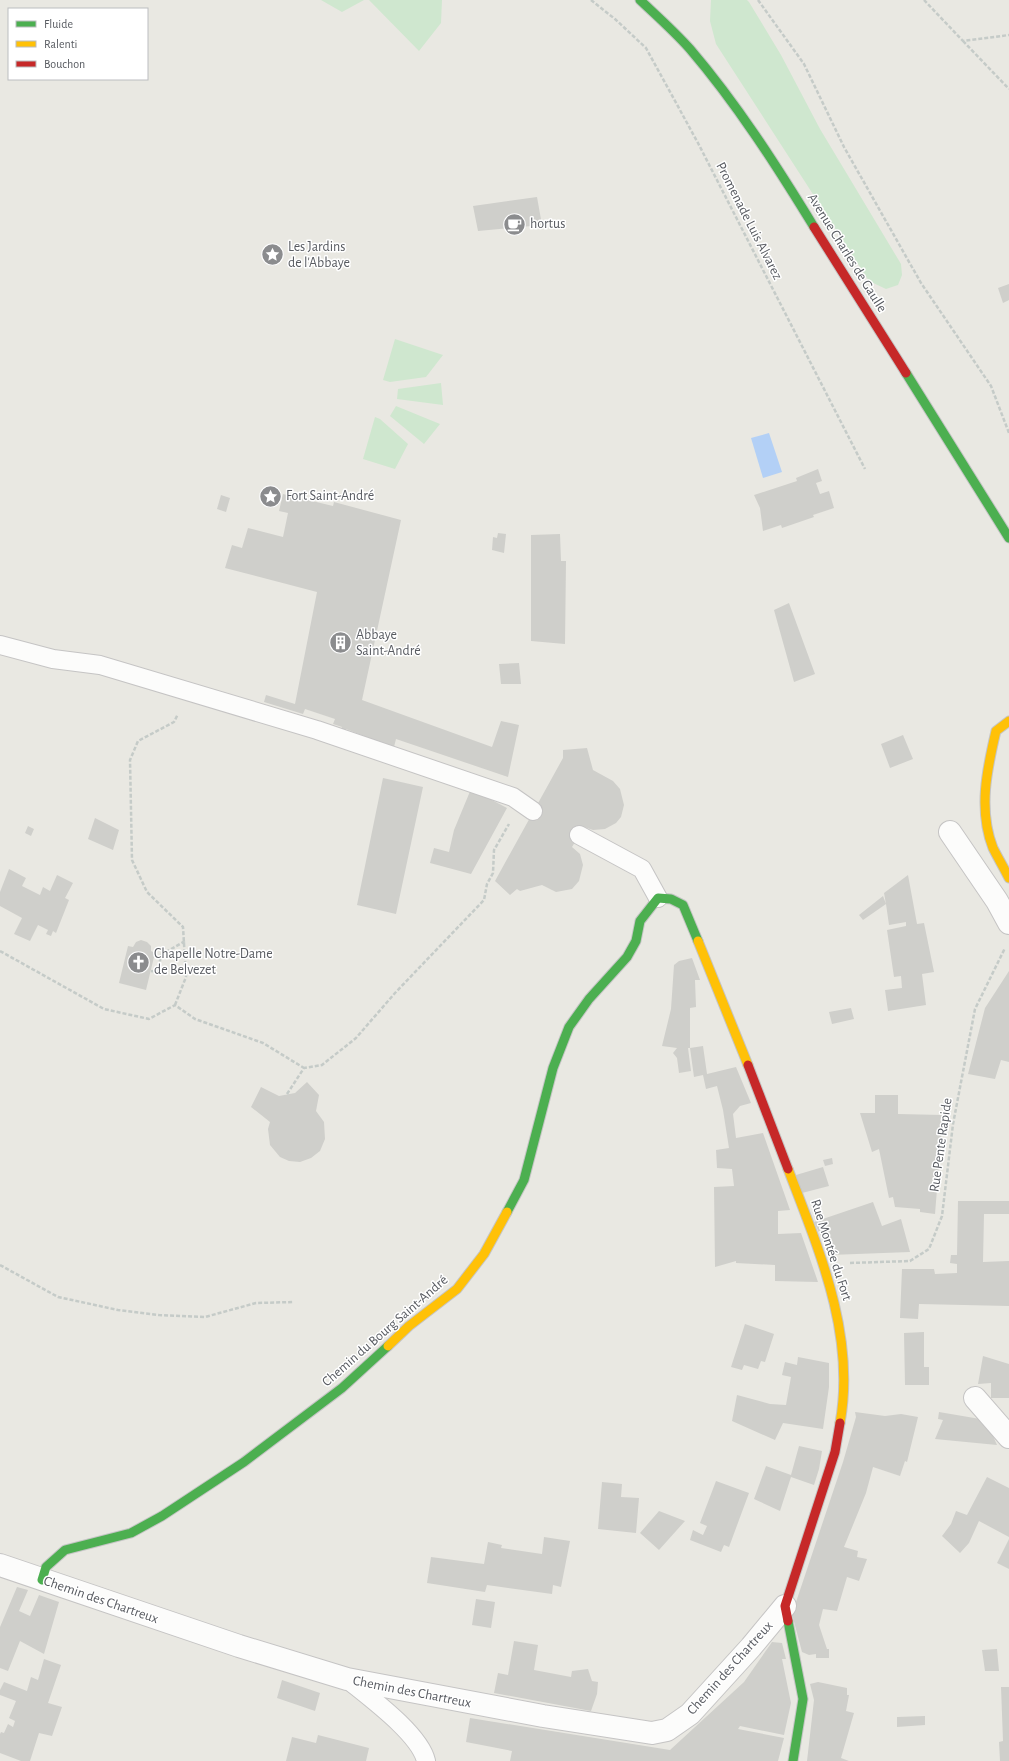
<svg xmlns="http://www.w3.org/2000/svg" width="1009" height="1761" viewBox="0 0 1009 1761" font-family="'Alegreya Sans',sans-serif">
  <rect width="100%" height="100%" fill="#e9e8e2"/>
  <path fill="#cfe7cf" d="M321 0H364L342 12Z
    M369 0H442L441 23 419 51Z
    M711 0H747L749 2 781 55 820 129 901 264 902 275 898 285 886 289 869 281 716 44 710 21Z
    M395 339 443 355 426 377 390 382 383 380Z
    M441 383 443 405 397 399 398 389Z
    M396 406 440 424 424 444 390 416Z
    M375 417 380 419 408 444 395 469 363 459Z"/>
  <path fill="#b3d0f6" d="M769 433 782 472 763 478 751 438Z"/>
  <path fill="#cfcfcb" d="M537 197 542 225 478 231 473 206Z
    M1009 284V300L1003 303 998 288Z
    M818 469 822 481 816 483 820 494 829 491 834 508 813 515 814 517 782 528 781 525 763 531 760 508 754 495 797 481 796 478Z
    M283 494 333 506 334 502 401 520 362 700 492 747 501 721 519 725 508 777 396 739 394 747 369 738 367 742 363 741 364 736 346 729 345 734 340 732 342 727 333 724 335 719 305 709 303 714 264 702 266 695 295 704 317 592 225 568 232 545 242 548 248 528 283 537 288 513 279 511Z
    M221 495 230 498 226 512 217 509Z
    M498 533 506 534 504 553 492 550 493 537 497 538Z
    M560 534 561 561H566L565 644 531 641V535Z
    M789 603 815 674 794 682 774 610Z
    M519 663 521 684H501L499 664Z
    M903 735 913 759 890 768 881 744Z
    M587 748 593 770 613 781 620 789 624 805 621 817 616 823 605 829 593 830 584 827 572 847 580 854 583 865 579 881 572 889 556 892 542 885 520 891 517 889 510 895 495 881 563 758V750Z
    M383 778 423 787 396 914 357 905Z
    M471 789 507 808 471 874 430 863 434 848 449 852 454 830Z
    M95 818 119 830 113 850 88 839Z
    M28 826 34 829 31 836 25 833Z
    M9 869 26 878 22 886 40 895 43 887 50 891 57 875 73 883 65 898 69 900 56 933 53 931 51 936 46 934 48 930 38 925 30 941 14 934 22 918 0 906V892Z
    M908 875 917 924 924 923 934 972 922 974 926 1005 888 1011 885 990 902 988 901 976 894 977 887 930 906 926V922L889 925 886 904 863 920 859 915 883 896 886 904 884 893Z
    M141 940 147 942 151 946V951L155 953 146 990 119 983 128 946 133 947 136 942Z
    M692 958 700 980H695L696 1007 690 1008V1048L703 1046 707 1074 736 1067 751 1103 740 1106 733 1114 736 1138 763 1133 790 1210 778 1211V1234L801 1233 818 1282 775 1281V1265L736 1263V1261L715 1267 714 1187 734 1186 732 1169 717 1168 716 1150 729 1148 723 1110 717 1086 706 1089 703 1075 694 1077 690 1048H688L691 1071 679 1073 677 1058 673 1053 677 1048 662 1046 671 1009 674 965 679 961Z
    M1009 971V1062L1001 1060 995 1079 968 1074 985 1008Z
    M851 1008 854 1019 832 1024 829 1012Z
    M307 1082 319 1095 316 1111 324 1122 325 1139 320 1151 311 1158 300 1162 289 1161 280 1157 270 1145 268 1129 270 1122 251 1107 261 1087 279 1096 295 1093Z
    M875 1095H898V1114L943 1115 935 1214 920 1212V1209L895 1207 893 1197 889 1198 879 1149 872 1152 860 1113H875Z
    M832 1158 833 1164 825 1166 823 1160Z
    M823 1167 829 1186 802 1193 796 1175Z
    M958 1201H1009V1214H984L983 1262 1009 1261V1306L919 1304 918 1319 900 1318 902 1269H934L935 1274 957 1273V1264L950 1263 951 1255H957Z
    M873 1202 882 1226 901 1219 910 1252 830 1255 814 1222Z
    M745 1324 774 1334 765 1362 761 1361 758 1369 744 1365 742 1370 731 1367Z
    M924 1332V1367H929V1385H905L904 1333Z
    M983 1356 1009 1364V1398H991V1383L978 1384Z
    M798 1357 829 1363V1387L823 1429 783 1423 775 1440 732 1421 737 1395 770 1404 786 1405 791 1377 782 1375 785 1362 797 1365Z
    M855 1412 885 1416 901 1414 918 1417 907 1462 905 1461 900 1476 873 1467 866 1493 844 1547 858 1551 857 1557 867 1559 859 1581 847 1577 837 1611 823 1609 819 1625 827 1649H829V1658H816V1654L809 1655 802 1652 792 1614 843 1462 856 1417Z
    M939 1412 986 1420 997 1445 935 1439 943 1420 938 1419Z
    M799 1446 822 1451 819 1469 814 1485 791 1477 780 1511 754 1499 766 1466 791 1475Z
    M987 1477 1009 1488V1537L979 1521 969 1543 960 1553 942 1536 951 1524 956 1511 967 1515Z
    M716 1481 749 1493 729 1547 724 1545 721 1552 690 1540 693 1530 703 1535 707 1526 700 1523Z
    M602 1482 622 1484 621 1497 639 1498 636 1533 598 1529Z
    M659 1511 685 1521 659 1550 640 1533Z
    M544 1537 570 1541 561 1587 553 1585 552 1594 487 1585 485 1592 427 1583 431 1557 484 1564 488 1542 502 1545 501 1548 542 1554Z
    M1009 1539V1569L997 1563Z
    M17 1587 28 1590 19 1611 30 1616 39 1595 59 1602 44 1654 20 1641 8 1671 0 1668V1627Z
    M476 1599 495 1602 491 1628 472 1625Z
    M514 1641 538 1645 534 1670 571 1677 572 1671 588 1669 592 1681 598 1682 597 1694 591 1711 494 1693 498 1673 508 1675Z
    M772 1642 782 1643 786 1659H782L791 1703 784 1735 740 1726 738 1729 784 1738 778 1761H510L512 1751 466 1742 470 1718 670 1750 744 1682Z
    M997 1649 999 1671H985L982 1650Z
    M44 1659 61 1665 48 1703 62 1707 52 1736 39 1733 30 1761H21L0 1753V1734L1 1732 4 1733 8 1724 13 1727 15 1721 9 1718 16 1701 0 1695V1690L4 1682 27 1691 31 1677 38 1680Z
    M282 1680 320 1693 315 1711 277 1698Z
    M818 1682 847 1688V1695H849L846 1711 854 1713 841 1758 849 1761H807L814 1700 810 1684Z
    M1001 1687H1009V1761H1000L999 1742 1003 1741Z
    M925 1716V1725L897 1727V1717Z
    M318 1735 369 1748 366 1761H286L292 1737 316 1743Z"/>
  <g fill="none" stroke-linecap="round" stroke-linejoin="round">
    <defs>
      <path id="lane" d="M0 645 53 659 100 665 317 730 513 797 533 811
        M579 835 642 869 658 898
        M347 1679C369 1697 420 1734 426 1761"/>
      <path id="street" d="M950 832 997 901 1009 923
        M975 1398 1009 1437
        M0 1565 239 1646 347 1679 543 1716 652 1733 667 1730 690 1714 751 1647 785 1606"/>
      <path id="fast" d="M640 0C657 16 675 32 690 49 737 104 776 165 814 227
        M906 373 1009 538
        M507 1212 524 1180 553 1068 569 1027 589 999 627 957 636 941 640 921 658 898 671 899 683 905 698 941
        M42 1580 46 1567 65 1550 131 1533 162 1516 244 1462 342 1388 388 1346
        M788 1621 803 1699 793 1761"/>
      <path id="slow" d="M1009 721 996 731C987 769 978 810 993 848 998 858 1004 868 1009 878
        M698 941 748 1065
        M788 1169C819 1250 856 1335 840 1423
        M388 1346 409 1326 457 1289 484 1254 507 1212"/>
      <path id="jam" d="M814 227 906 373
        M748 1065 788 1169
        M788 1621 785 1606 835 1452 840 1423"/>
    </defs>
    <use href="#lane" stroke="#c5c4c4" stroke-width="20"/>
    <use href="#street" stroke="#c5c4c4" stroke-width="24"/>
    <use href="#fast" stroke="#c5c5c5" stroke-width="11"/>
    <use href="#slow" stroke="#c5c5c5" stroke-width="11"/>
    <use href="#jam" stroke="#c5c5c5" stroke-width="11"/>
    <path stroke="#c5cbc8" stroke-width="2.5" stroke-dasharray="4 2" stroke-linecap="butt" d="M591 0 615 19 646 48 698 143 865 469
      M758 0 804 64 844 147 921 283 991 386 1009 433
      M924 0 963 41 1009 35
      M963 41 1009 89
      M0 951 104 1009 149 1019 175 1005 195 1019 263 1043 304 1068
      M151 971 158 972 161 955 185 941
      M175 1005 186 977 183 927 147 892 132 860 130 760 138 741 174 722 178 714
      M287 1094 304 1068 322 1065 356 1038 395 993 484 900 487 884 493 873 494 850 509 824
      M850 1263 910 1261 929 1249 942 1216 953 1124 975 1009 1005 948
      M0 1265 58 1297 118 1310 159 1315 205 1317 256 1303 294 1302"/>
    <use href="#lane" stroke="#fcfcfb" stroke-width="18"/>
    <use href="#street" stroke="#fcfcfb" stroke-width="22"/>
    <use href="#fast" stroke="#4caf50" stroke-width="9"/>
    <use href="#slow" stroke="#ffc107" stroke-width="9"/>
    <use href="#jam" stroke="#c62828" stroke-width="9"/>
  </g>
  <defs>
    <symbol id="cafe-disc" viewBox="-11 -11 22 22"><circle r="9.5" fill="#8b8c8e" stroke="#fff"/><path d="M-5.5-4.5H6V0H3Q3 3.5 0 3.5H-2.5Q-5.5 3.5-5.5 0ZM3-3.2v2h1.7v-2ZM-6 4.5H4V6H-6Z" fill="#fff"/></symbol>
    <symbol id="sight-disc" viewBox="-11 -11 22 22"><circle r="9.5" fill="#8b8c8e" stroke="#fff"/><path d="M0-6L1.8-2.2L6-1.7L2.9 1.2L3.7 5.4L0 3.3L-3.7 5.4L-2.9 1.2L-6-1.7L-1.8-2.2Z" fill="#fff"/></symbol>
    <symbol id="building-disc" viewBox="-11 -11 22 22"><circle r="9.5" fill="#8b8c8e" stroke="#fff"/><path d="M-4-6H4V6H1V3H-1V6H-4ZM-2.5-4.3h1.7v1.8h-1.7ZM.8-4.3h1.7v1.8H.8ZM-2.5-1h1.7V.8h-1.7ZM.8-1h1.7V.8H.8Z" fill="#fff"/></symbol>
    <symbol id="church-disc" viewBox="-11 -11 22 22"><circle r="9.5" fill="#8b8c8e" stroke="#fff"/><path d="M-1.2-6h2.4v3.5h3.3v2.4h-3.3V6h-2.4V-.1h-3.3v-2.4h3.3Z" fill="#fff"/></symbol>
  </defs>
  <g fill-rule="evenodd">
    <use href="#cafe-disc" x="502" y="212" width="25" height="25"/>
    <use href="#sight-disc" x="260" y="242" width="25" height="25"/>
    <use href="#sight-disc" x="258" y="484" width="25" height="25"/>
    <use href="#building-disc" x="328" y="630" width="25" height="25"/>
    <use href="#church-disc" x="126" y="950" width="25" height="25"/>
  </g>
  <g text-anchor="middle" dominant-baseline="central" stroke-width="3" stroke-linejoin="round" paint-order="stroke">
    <g font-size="14" fill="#585b61" stroke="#fff">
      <text transform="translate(749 221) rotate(63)">Promenade Luis Alvarez</text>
      <text transform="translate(847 253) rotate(58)">Avenue Charles de Gaulle</text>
      <text transform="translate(941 1145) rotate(-82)">Rue Pente Rapide</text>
      <text transform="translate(831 1250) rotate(72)">Rue Montée du Fort</text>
      <text transform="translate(385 1331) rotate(-41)">Chemin du Bourg Saint-André</text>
      <text transform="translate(101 1600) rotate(19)">Chemin des Chartreux</text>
      <text transform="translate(730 1668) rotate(-48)">Chemin des Chartreux</text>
      <text transform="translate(412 1692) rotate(11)">Chemin des Chartreux</text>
    </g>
    <g font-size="14" fill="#585b61" stroke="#fff" text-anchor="start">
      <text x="530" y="224">hortus</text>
      <text x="288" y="247">Les Jardins<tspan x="288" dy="16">de l'Abbaye</tspan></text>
      <text x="286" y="496">Fort Saint-André</text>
      <text x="356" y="635">Abbaye<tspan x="356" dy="16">Saint-André</tspan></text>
      <text x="154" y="954">Chapelle Notre-Dame<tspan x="154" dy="16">de Belvezet</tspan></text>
    </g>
  </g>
  <rect x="8" y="8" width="140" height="72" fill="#ffffff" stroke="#bcbdc0"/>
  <rect x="16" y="21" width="20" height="6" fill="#4caf50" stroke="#bcbdc0"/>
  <text x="44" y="28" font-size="12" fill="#585b61">Fluide</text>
  <rect x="16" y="41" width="20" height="6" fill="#ffc107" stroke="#bcbdc0"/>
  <text x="44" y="48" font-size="12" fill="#585b61">Ralenti</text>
  <rect x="16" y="61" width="20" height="6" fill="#c62828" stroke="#bcbdc0"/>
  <text x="44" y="68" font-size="12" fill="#585b61">Bouchon</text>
</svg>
